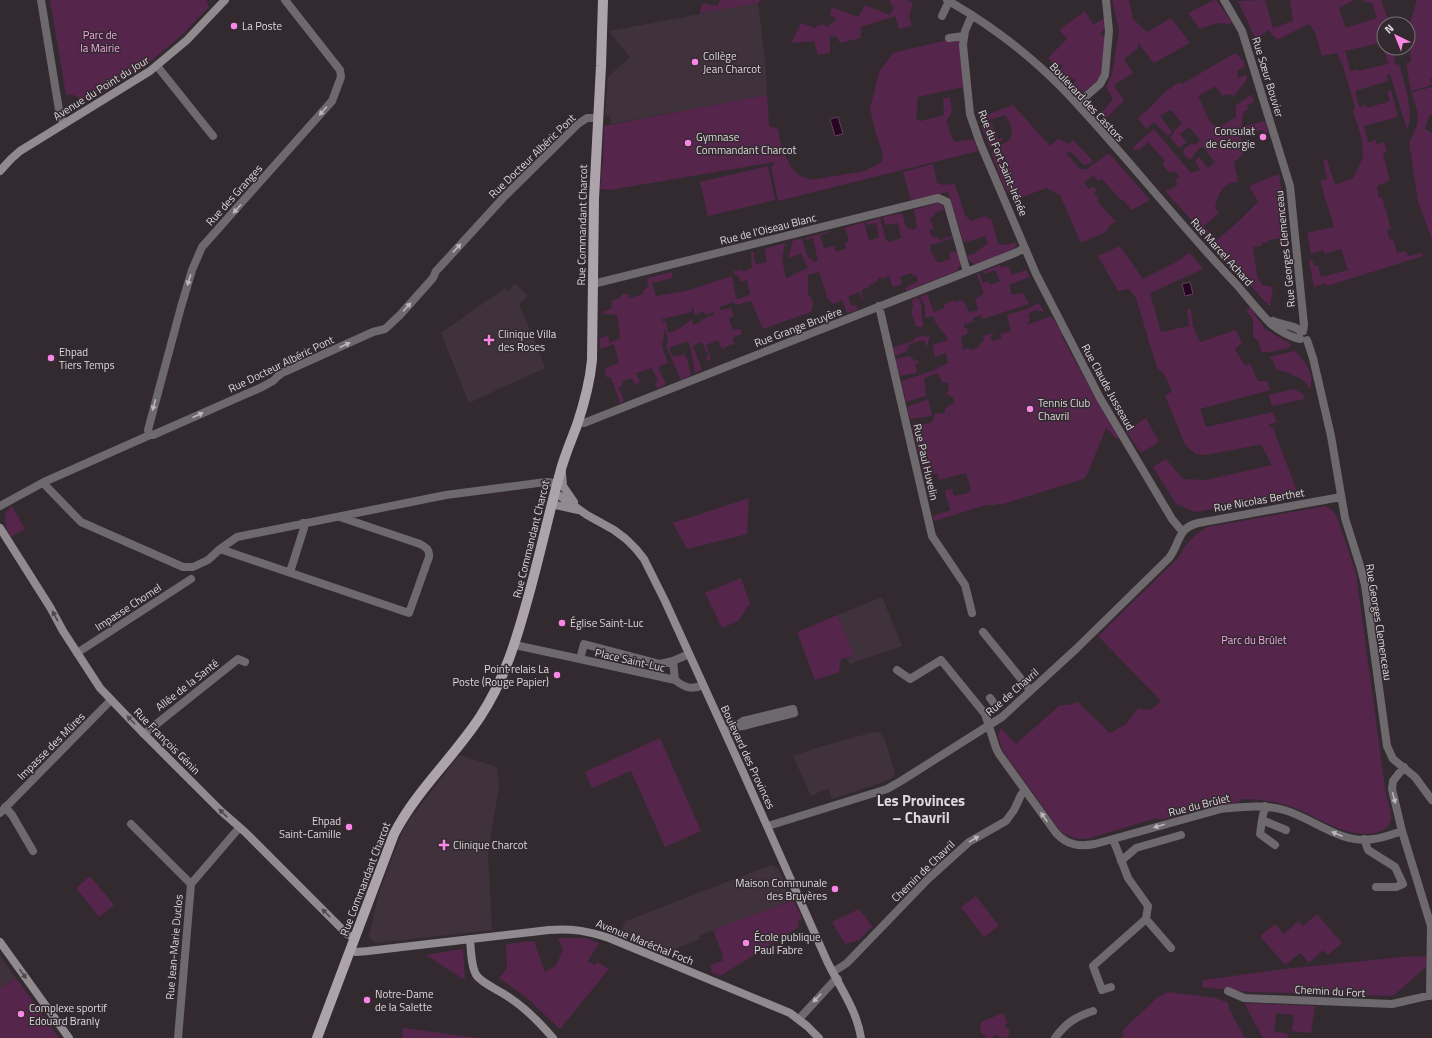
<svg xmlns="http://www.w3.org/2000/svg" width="1432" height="1038" viewBox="0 0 1432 1038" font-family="'Titillium Web',sans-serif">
  <rect width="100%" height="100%" fill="#332a30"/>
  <path fill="#40323c" d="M758 3 766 69 767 95 612 124 610 117 605 114 608 77 630 57 611 34 610 31 700 14V13Z
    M515 283 528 296 519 304 538 348 545 368 469 403 441 333 505 288 508 291Z
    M882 597 902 646 850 664 847 659 854 656 838 615Z
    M874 732 880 733 885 740 895 774 892 778 880 783 832 799 828 788 811 796 793 756 816 748Z
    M459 755 497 767 499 787 488 854 492 930 376 943 369 937 379 892 403 830 410 819Z
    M771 865 778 868 793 900 699 936 700 939 664 953 619 934 626 921Z
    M0 956 16 978 0 989Z"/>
  <path fill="#55254c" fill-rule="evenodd" d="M50 0H206L209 7 184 33 152 60 82 102C78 96 74 94 66 95Z
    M720 0H761L758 3 700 13 702 3 718 6Z
    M890 0H907L913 3 909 16 912 26 899 29 895 16 861 27V38L840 43 837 37 830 36V53L818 55 814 41 791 43 801 23 815 28 822 24 827 27 837 19 830 15 832 7 858 17 865 5 890 15 894 7 889 2Z
    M1112 0H1129L1133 19 1147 32 1171 18 1190 43 1154 63 1138 43V48L1124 59 1133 73 1114 85 1124 101 1117 107 1107 118 1102 112 1113 99 1106 87 1112 74 1119 31Z
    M1214 0H1216L1232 22 1230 24 1216 23 1200 29 1188 13Z
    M1265 0 1273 28 1293 21 1290 0H1354L1339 8 1346 28 1377 18 1372 3 1365 2 1363 0H1381L1386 14 1392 24H1384V46L1383 42 1345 51 1350 71 1357 69 1358 71 1388 64 1384 48H1393L1395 65 1399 64C1404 82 1415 113 1407 130L1390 74 1387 75 1388 81 1355 91 1359 107 1366 105 1367 108 1390 101 1387 92 1391 90 1398 117 1364 126 1368 142 1376 140V144L1384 142 1387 152 1383 153 1390 181 1377 186 1379 198 1382 197 1391 229 1387 230 1390 240 1393 239 1397 253 1406 251 1408 256 1422 253 1423 256 1327 286 1325 283 1314 287 1309 260 1311 259 1315 266 1318 265 1321 277 1348 270 1341 249 1324 254 1323 250 1311 254 1307 233 1334 227 1320 181 1327 179 1323 160 1327 159 1335 185 1353 178 1363 158 1362 140 1353 111 1355 107 1343 66 1337 53 1322 56 1315 32 1309 24 1277 40 1268 30 1256 40 1238 1Z
    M1417 0H1432V78L1430 79 1432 85 1412 91 1413 92 1432 87V114L1429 116 1425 129 1432 133V240L1418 201 1409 142C1423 120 1418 113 1411 91 1409 82 1408 72 1406 63L1411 62 1408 29Z
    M1085 11 1093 25 1106 17 1108 26 1100 33 1103 36 1108 34 1102 76 1083 93 1073 84 1076 80 1072 78 1069 79 1060 70 1063 66 1061 64 1057 68 1048 58 1067 39 1059 30Z
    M964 36 967 86 918 97 916 119 921 121 944 115 943 99 950 97 952 112 946 121 954 142 973 139 978 151 778 201 771 167 775 162 610 190 600 189 603 160 604 126 767 95 769 126 778 129 782 149 791 167 800 176 810 180 865 171 882 162 883 154 875 131 870 109 879 72 893 53Z
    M1235 53 1244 61 1245 67 1237 71 1238 78 1246 75 1247 79 1234 96 1229 94 1222 96 1216 86 1198 96 1210 122 1218 128 1236 117V105L1251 95 1254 102 1247 105 1248 110 1244 111 1241 127 1265 121 1268 132 1265 134 1263 130 1240 135C1244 148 1247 155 1234 162L1238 181 1234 183 1232 182C1221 187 1217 197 1215 208L1219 213 1204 226 1217 240 1238 222 1258 202 1249 186 1279 174 1289 246 1283 247 1282 238 1268 240V242L1261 243V246L1253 247 1257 276 1262 285 1273 287 1270 307 1166 192V190L1172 189 1178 184 1175 181 1179 176 1175 171 1170 173 1162 165 1165 161 1148 142 1140 149 1134 150 1133 147 1154 129 1191 173 1200 170 1195 161 1199 157 1208 168 1215 162 1203 147 1199 148 1190 160 1185 156 1183 150 1192 143 1195 145 1200 140 1189 127 1180 134 1186 141V143L1179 148 1170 138 1175 130 1182 123 1171 110 1160 116 1172 132 1168 136 1154 122 1146 129 1138 118 1150 108 1164 93 1179 82 1182 84Z
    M1013 105 1050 146 1058 139 1069 144 1073 140 1093 161 1089 164 1084 165 1071 152 1066 153 1080 169H1087L1109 153 1150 200 1132 210 1122 199 1121 200 1102 179 1099 181 1093 175 1084 183 1089 189 1093 186 1097 190 1094 193 1099 198 1097 201 1116 222 1111 224 1106 232 1081 243 1060 195 1046 188 1020 198 1016 191 1008 193 1002 182 991 152 1009 140 1012 134 1010 123 1005 115 980 123 981 117Z
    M991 122 998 139 1003 138V140L990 148 981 126Z
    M933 164 937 182 942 185 955 184 965 215 971 221 985 216 992 220 998 244 1007 245 1015 242 1017 243 1014 249 977 265 969 261 967 256 975 253 988 243 985 236 964 243 948 192 911 200 903 172Z
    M768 166 775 200 708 216 700 182Z
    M937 203 942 205 944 210 934 213V216L930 218 933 229 929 230 932 237H938L939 240 952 236 953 238 931 245 930 251 938 263 950 259 949 253 957 251 961 263 957 271 906 291 905 288 918 281 916 275 913 276 911 273 900 277 902 284 893 287 889 276 882 279 881 277 878 278V281L869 285V287L862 290 861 292 864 301H863L859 292 848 297 851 306 856 305 858 310 847 313 842 300 833 304 828 299 819 272 808 275V294C815 301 814 304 811 312L763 329 751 301 736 305 734 302 720 307V310L731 308 734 316 729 319 733 330 740 329 742 334 732 338 735 345 732 344 722 349 718 340 706 345 711 360 707 361 706 358 708 355 702 342 693 346 702 370 695 373C693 363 692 351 688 341L669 348 672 356 676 355 677 357 684 354 687 359 691 375 681 380 666 346 668 338 664 328V336L662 347 668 363 658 367 666 384 658 389 655 384 658 381 652 368 636 373 640 382 635 385 633 379H628L622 382 623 384 619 388 624 401 620 403 611 377H606L605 368 619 363 614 344 600 349V338L608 336 610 343 620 338 617 315 602 314 604 311 611 309 612 300 618 299 623 294H628L630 298 643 294V291L649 286 647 281 648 278 672 272V278L652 283 656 296 686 291 732 276 736 298 739 299 750 294 747 280 740 282 739 276 735 275 733 271 742 270 743 272 752 268 751 253 754 251V257L756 265 767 262 765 250 767 248 785 243 782 259 786 278 808 268 801 253 788 259 793 240 802 239 808 258 810 257 813 262 818 261 813 238 805 240V238L829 231 830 232 820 235 824 248 834 246 836 252 846 249 845 243 849 241 846 230H844V228L864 222 869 241 879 237 876 223 867 225 866 222 880 218 886 240 890 242 901 238 898 223 885 225 883 217 902 213 906 227 912 230 917 228 914 210ZM691 308H693L695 315 703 312 706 315 714 312 715 314 701 320V322L693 325 692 320C682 325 679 331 668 333L666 321 663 322 662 319 692 312Z
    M1120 246 1143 279 1180 260 1188 253 1192 255 1203 269 1150 293 1161 332 1189 326 1187 309H1191L1193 326 1200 342 1236 330 1242 343 1235 349 1245 366 1250 363 1258 381H1267L1270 390 1200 409 1206 427 1273 412 1277 422 1268 425 1273 428 1298 494 1195 512 1176 504 1153 467 1166 459 1183 479 1206 480 1272 465 1262 446 1258 445 1206 455 1196 454 1186 446 1184 442 1165 396 1172 391 1164 374 1157 368 1136 298 1129 289 1118 291 1098 256Z
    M1000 265 1001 268 1007 266 1009 267 1012 275 1026 270 1030 277 1009 285 1012 295 1023 293 1029 304 983 319 981 315 973 318 974 322 964 324V328H967L968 332 967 334 961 336 963 350 968 348 971 350 977 348 984 340 983 336 993 333V335L990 337 993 341 1002 338 1000 334 1011 331 1007 315 1027 309 1039 303 1044 312 1035 310 1028 314 1030 320 1027 325 1051 316 1064 335 1062 337 1095 397 1120 436 1117 439 1106 428 1087 475 1083 479 1000 505 999 503 995 505H986L934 521 933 516 951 510 945 494 946 490 952 489 954 496 968 493 971 489 966 473 939 480 937 473 924 477 912 427 930 423 934 418V414L945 413V408L954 403 953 397 946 394 949 389 948 382 942 383 938 373 924 378 926 396 906 402 901 381 932 371 948 363 946 353 935 357 932 345 948 340C944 329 936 328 933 316L925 318V306L920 297 927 294 934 312 945 308 943 305 953 300 955 302 963 300 969 312 978 310 975 299 984 294 977 275 979 273 983 283 988 281 990 285 1000 281 995 270 984 274 983 271Z
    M918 297 921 304 923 327H916L914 319 911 313 913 305 912 300Z
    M1250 307 1265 329 1291 344 1289 348 1271 352H1262L1258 340 1253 337V320L1246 310Z
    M924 335 925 337 930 336 927 347 924 340 909 344C909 353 902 353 895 356L892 348 913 341 915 338Z
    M1295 351C1305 361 1315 374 1310 389 1305 380 1301 378 1292 375L1290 373 1277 370 1272 360 1269 357Z
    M909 356 916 361 917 360 919 363 915 365 917 371 916 373 900 376 895 359Z
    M1294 389 1303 394 1304 399 1272 406 1269 395Z
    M928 399 932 416 910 419 907 407Z
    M1146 418 1159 442 1141 453 1126 431Z
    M749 498 747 534 687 549 673 523Z
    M12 506 25 529 10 537C6 524 0 515 12 506Z
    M1326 506 1333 511 1337 517 1356 573 1386 795C1391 811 1398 829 1374 833 1343 838 1320 817 1292 807 1275 801 1258 799 1241 799L1239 802 1203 809 1160 820 1157 818 1087 839 1074 838 1061 832 1003 751 998 736 1001 728 1016 744 1060 705H1069L1078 702 1110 733 1126 724 1138 708C1150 712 1152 710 1161 701L1098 636 1179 557C1185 544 1195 533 1208 527Z
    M741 578 750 604 738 621 722 628 705 593Z
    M838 615 854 656 841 659 839 672 815 680 797 632Z
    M660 738 701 831 665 847 631 771 592 788 585 772Z
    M90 876 114 905 99 917 76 888Z
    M976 896 999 926 984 937 961 907Z
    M793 900 802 918 799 920 798 924 799 927 720 976 711 972 712 969 710 965 723 961V956L713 930Z
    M859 909 873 927 870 928 859 940 845 944 832 922Z
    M1317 914 1342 943 1328 955 1323 950 1309 963 1300 953 1285 965 1260 936 1275 924 1284 934 1298 921 1303 926Z
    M558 938H585L599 943 588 961 595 965 597 962 609 969 560 1029 526 997 499 978 507 968 506 944 534 941 545 972 556 965 563 950Z
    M463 949 465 980 426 955Z
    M1412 956 1413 957 1427 956 1426 967 1393 996 1250 992 1202 987 1203 980 1284 969Z
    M16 978 59 1038H0V989Z
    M1168 992 1216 998 1228 1003 1229 1009 1245 1038H1123V1030L1158 997Z
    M1244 1003 1315 1006 1311 1033 1292 1031 1294 1015 1276 1013 1274 1031 1288 1034 1287 1038H1263Z
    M1003 1013 1008 1023 1004 1026 1008 1028 1010 1032 1008 1037 1001 1038 997 1035 991 1038H987L980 1032 981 1022Z
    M403 1028 477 1038H402Z"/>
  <path fill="#270422" stroke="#5e445a" d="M838 117 843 134 835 136 830 119Z
    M1190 282 1193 294 1185 296 1182 284Z"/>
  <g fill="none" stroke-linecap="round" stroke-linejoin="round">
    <path stroke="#6d696c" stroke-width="8" d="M41 0 60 116 64 123
      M947 0C989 24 1030 55 1064 90 1124 153 1177 222 1237 285 1248 298 1259 312 1271 324 1278 330 1290 337 1300 339
      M1224 0 1242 31 1290 186 1304 325 1303 331
      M972 15 965 31 963 45 970 114 980 143 1036 274 1100 398 1172 519 1182 531
      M942 16 949 1
      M949 38 964 36
      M157 66 213 136
      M1077 104 1100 84 1105 75 1109 31 1106 0
      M593 284 938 198 947 202 967 272
      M879 306 932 536 965 585 972 613
      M1273 321C1282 325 1296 325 1301 332
      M1307 340 1313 358 1331 436 1345 518 1361 569 1365 585 1387 746 1393 759 1415 777 1432 800
      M578 422 584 423 1015 253 1025 248
      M150 435 148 430 181 307 192 270 202 247 332 101 341 77 340 70 285 0
      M44 482 46 486 81 522 183 567H193L208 560 220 549 237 537 446 495 538 483 548 482 557 484
      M0 506 44 482 150 435H153L262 387 273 381 278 376 282 373 373 332 385 329 400 315 433 278 436 271 439 268 504 197 578 124 587 118H597
      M220 549 409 613 429 557C430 550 426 547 420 544L340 517
      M290 572 304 528 303 523
      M983 632 1030 690
      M515 645 580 659
      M77 653 191 579
      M689 654 673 661 675 680C685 688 692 690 703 685
      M673 661 660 664 584 644 580 659 675 680
      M897 670 910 679 941 660 985 714 996 748 999 754 1056 833C1067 845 1079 847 1095 844L1221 809C1242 807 1263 804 1284 810 1313 818 1341 845 1373 839 1383 838 1393 834 1402 831
      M990 698 993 702
      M725 731 735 727 743 721 793 709 794 713 743 726 735 727
      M144 734 238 659 245 662
      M1404 767 1393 781 1392 789 1402 831 1431 926 1430 996
      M1265 806 1262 820 1286 830
      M5 807 12 815 33 851
      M0 813 111 700
      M1262 820 1260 834 1275 845
      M131 824 191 884
      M768 826 887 789 901 781 1002 717 1076 649 1169 558C1180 544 1177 528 1198 523L1341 497
      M1364 839 1368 850 1395 867 1403 884 1396 887H1376
      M1121 861 1136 848 1181 835
      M1146 919 1171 948
      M833 972 847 963 928 879 969 842 1006 821 1014 810 1021 795 1025 790
      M1111 987 1102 990 1093 966 1146 919 1148 906 1128 878 1113 839
      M1228 991 1244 998 1392 1004 1432 995
      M799 1019 833 982 838 979
      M178 1038 191 884 239 828
      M1055 1038C1066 1023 1075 1017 1093 1011"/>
    <path stroke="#918a8f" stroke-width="8" d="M0 171 11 159 20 151 150 71 187 40 225 0
      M562 473 563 486 574 502
      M554 495 560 496 587 515 614 530 626 539 636 549 644 559 665 601 743 772 827 961C839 986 857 1010 861 1038
      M551 504 578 510
      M0 528 50 607 63 631 100 688 144 734 221 811 245 832 347 934 355 938
      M470 939C471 949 471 968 477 976 483 984 501 991 510 998 527 1009 540 1023 553 1038
      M0 942 69 1038
      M351 950 356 952 368 951 549 930C571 928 588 931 609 938L790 1013 807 1026 819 1038"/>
    <path stroke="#ada3aa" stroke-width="10" d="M317 1038 394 834C416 791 453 758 480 717 505 679 517 638 529 594 540 554 549 513 560 473 564 457 571 441 577 425 584 404 590 382 592 360L594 199 601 66 603 0"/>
  </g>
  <defs><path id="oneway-solid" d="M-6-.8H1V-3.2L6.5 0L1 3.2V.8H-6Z"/></defs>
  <g fill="#bcb7ba">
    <use href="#oneway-solid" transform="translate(323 111) rotate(131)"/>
    <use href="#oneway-solid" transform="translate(237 209) rotate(132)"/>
    <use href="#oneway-solid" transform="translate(457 248) rotate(-47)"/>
    <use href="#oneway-solid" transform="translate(189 280) rotate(107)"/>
    <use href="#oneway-solid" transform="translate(407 307) rotate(-48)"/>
    <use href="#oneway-solid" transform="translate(345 345) rotate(-25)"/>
    <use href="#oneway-solid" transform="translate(154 405) rotate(105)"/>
    <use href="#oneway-solid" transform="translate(198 415) rotate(-24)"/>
    <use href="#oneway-solid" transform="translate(1394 798) rotate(76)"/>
    <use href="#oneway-solid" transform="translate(1044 817) rotate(-125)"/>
    <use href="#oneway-solid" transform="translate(1159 826) rotate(164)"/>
    <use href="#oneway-solid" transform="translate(1337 834) rotate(-158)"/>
    <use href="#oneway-solid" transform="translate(974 839) rotate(-31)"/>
    <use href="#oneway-solid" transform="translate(817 998) rotate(134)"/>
  </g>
  <g fill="#4f474c">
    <use href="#oneway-solid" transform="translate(55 616) rotate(-119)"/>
    <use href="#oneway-solid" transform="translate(131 720) rotate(-134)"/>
    <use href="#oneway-solid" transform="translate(223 813) rotate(-136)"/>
    <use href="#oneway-solid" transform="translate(326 913) rotate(-135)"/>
    <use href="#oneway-solid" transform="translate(23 974) rotate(54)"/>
  </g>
  <g fill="#fb86e5" stroke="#332a30" stroke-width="1.5">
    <circle cx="234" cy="26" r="4"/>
    <circle cx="695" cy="62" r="4"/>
    <circle cx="1263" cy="137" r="4"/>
    <circle cx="688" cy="143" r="4"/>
    <path d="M487 334h4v4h4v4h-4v4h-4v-4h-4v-4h4z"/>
    <circle cx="51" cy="358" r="4"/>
    <circle cx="1030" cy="409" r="4"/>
    <circle cx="562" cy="623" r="4"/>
    <circle cx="557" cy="675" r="4"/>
    <circle cx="349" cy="827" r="4"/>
    <path d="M442 839h4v4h4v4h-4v4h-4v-4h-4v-4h4z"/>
    <circle cx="835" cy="889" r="4"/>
    <circle cx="746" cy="943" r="4"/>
    <circle cx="367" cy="1000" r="4"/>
    <circle cx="21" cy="1014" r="4"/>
  </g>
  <g text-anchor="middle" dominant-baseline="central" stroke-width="3" stroke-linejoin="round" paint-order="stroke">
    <g font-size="11" fill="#ded8dc" stroke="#332a30" text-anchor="start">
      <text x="242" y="26">La Poste</text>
      <text x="703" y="56">Collège<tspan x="703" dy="13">Jean Charcot</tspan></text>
      <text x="1255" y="131" text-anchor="end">Consulat<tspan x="1255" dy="13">de Géorgie</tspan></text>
      <text x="696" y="137">Gymnase<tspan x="696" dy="13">Commandant Charcot</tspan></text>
      <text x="498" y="334">Clinique Villa<tspan x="498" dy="13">des Roses</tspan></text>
      <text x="59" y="352">Ehpad<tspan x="59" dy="13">Tiers Temps</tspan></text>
      <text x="1038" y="403">Tennis Club<tspan x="1038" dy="13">Chavril</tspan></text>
      <text x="570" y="623">Église Saint-Luc</text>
      <text x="549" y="669" text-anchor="end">Point relais La<tspan x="549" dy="13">Poste (Rouge Papier)</tspan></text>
      <text x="341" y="821" text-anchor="end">Ehpad<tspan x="341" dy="13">Saint-Camille</tspan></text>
      <text x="453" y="845">Clinique Charcot</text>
      <text x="827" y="883" text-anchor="end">Maison Communale<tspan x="827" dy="13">des Bruyères</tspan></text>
      <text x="754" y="937">École publique<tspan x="754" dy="13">Paul Fabre</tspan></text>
      <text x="375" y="994">Notre-Dame<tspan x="375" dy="13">de la Salette</tspan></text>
      <text x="29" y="1008">Complexe sportif<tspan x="29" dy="13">Edouard Branly</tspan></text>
    </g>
    <g font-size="11" fill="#f4a5e3" stroke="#332a30">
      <text x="100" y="35">Parc de<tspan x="100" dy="13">la Mairie</tspan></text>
      <text x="1254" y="640">Parc du Brûlet</text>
    </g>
    <g font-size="11" fill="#ded8dc" stroke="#332a30">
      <text transform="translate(1268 77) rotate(73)">Rue Sœur Bouvier</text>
      <text transform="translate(101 88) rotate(-32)">Avenue du Point du Jour</text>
      <text transform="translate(1087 102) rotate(47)">Boulevard des Castors</text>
      <text transform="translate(532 156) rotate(-44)">Rue Docteur Albéric Pont</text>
      <text transform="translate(1003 163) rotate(68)">Rue du Fort Saint-Irénée</text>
      <text transform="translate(234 195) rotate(-48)">Rue des Granges</text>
      <text transform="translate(582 225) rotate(-89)">Rue Commandant Charcot</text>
      <text transform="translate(768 229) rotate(-14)">Rue de l'Oiseau Blanc</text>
      <text transform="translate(1285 249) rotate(-96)">Rue Georges Clemenceau</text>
      <text transform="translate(1222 252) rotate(48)">Rue Marcel Achard</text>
      <text transform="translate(798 327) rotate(-21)">Rue Grange Bruyère</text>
      <text transform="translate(281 364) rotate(-26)">Rue Docteur Albéric Pont</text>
      <text transform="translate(1108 387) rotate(61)">Rue Claude Jusseaud</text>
      <text transform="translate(926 462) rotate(77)">Rue Paul Huvelin</text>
      <text transform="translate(1259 500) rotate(-10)">Rue Nicolas Berthet</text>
      <text transform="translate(531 539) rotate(-76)">Rue Commandant Charcot</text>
      <text transform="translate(128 607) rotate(-33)">Impasse Chomel</text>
      <text transform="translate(1379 622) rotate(81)">Rue Georges Clemenceau</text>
      <text transform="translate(630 660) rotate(13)">Place Saint-Luc</text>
      <text transform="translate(187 685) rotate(-38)">Allée de la Santé</text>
      <text transform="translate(1012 692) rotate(-41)">Rue de Chavril</text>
      <text transform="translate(167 741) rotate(45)">Rue François Génin</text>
      <text transform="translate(51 746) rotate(-45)">Impasse des Mûres</text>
      <text transform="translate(748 757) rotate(65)">Boulevard des Provinces</text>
      <text transform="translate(1199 805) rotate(-14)">Rue du Brûlet</text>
      <text transform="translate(923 871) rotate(-44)">Chemin de Chavril</text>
      <text transform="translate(365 879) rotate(-69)">Rue Commandant Charcot</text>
      <text transform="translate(645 942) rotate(22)">Avenue Maréchal Foch</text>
      <text transform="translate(174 947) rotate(-85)">Rue Jean-Marie Duclos</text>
      <text transform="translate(1330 991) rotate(3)">Chemin du Fort</text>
    </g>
    <g font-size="15" font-weight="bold" fill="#ded8dc" stroke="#332a30">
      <text x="921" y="800">Les Provinces<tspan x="921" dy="17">– Chavril</tspan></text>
    </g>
  </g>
  <g transform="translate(1396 36) rotate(317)"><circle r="19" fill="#332a30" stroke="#777075"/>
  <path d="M0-3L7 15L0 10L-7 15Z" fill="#fb86e5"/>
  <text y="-6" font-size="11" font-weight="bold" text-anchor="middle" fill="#ded8dc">N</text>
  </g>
</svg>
